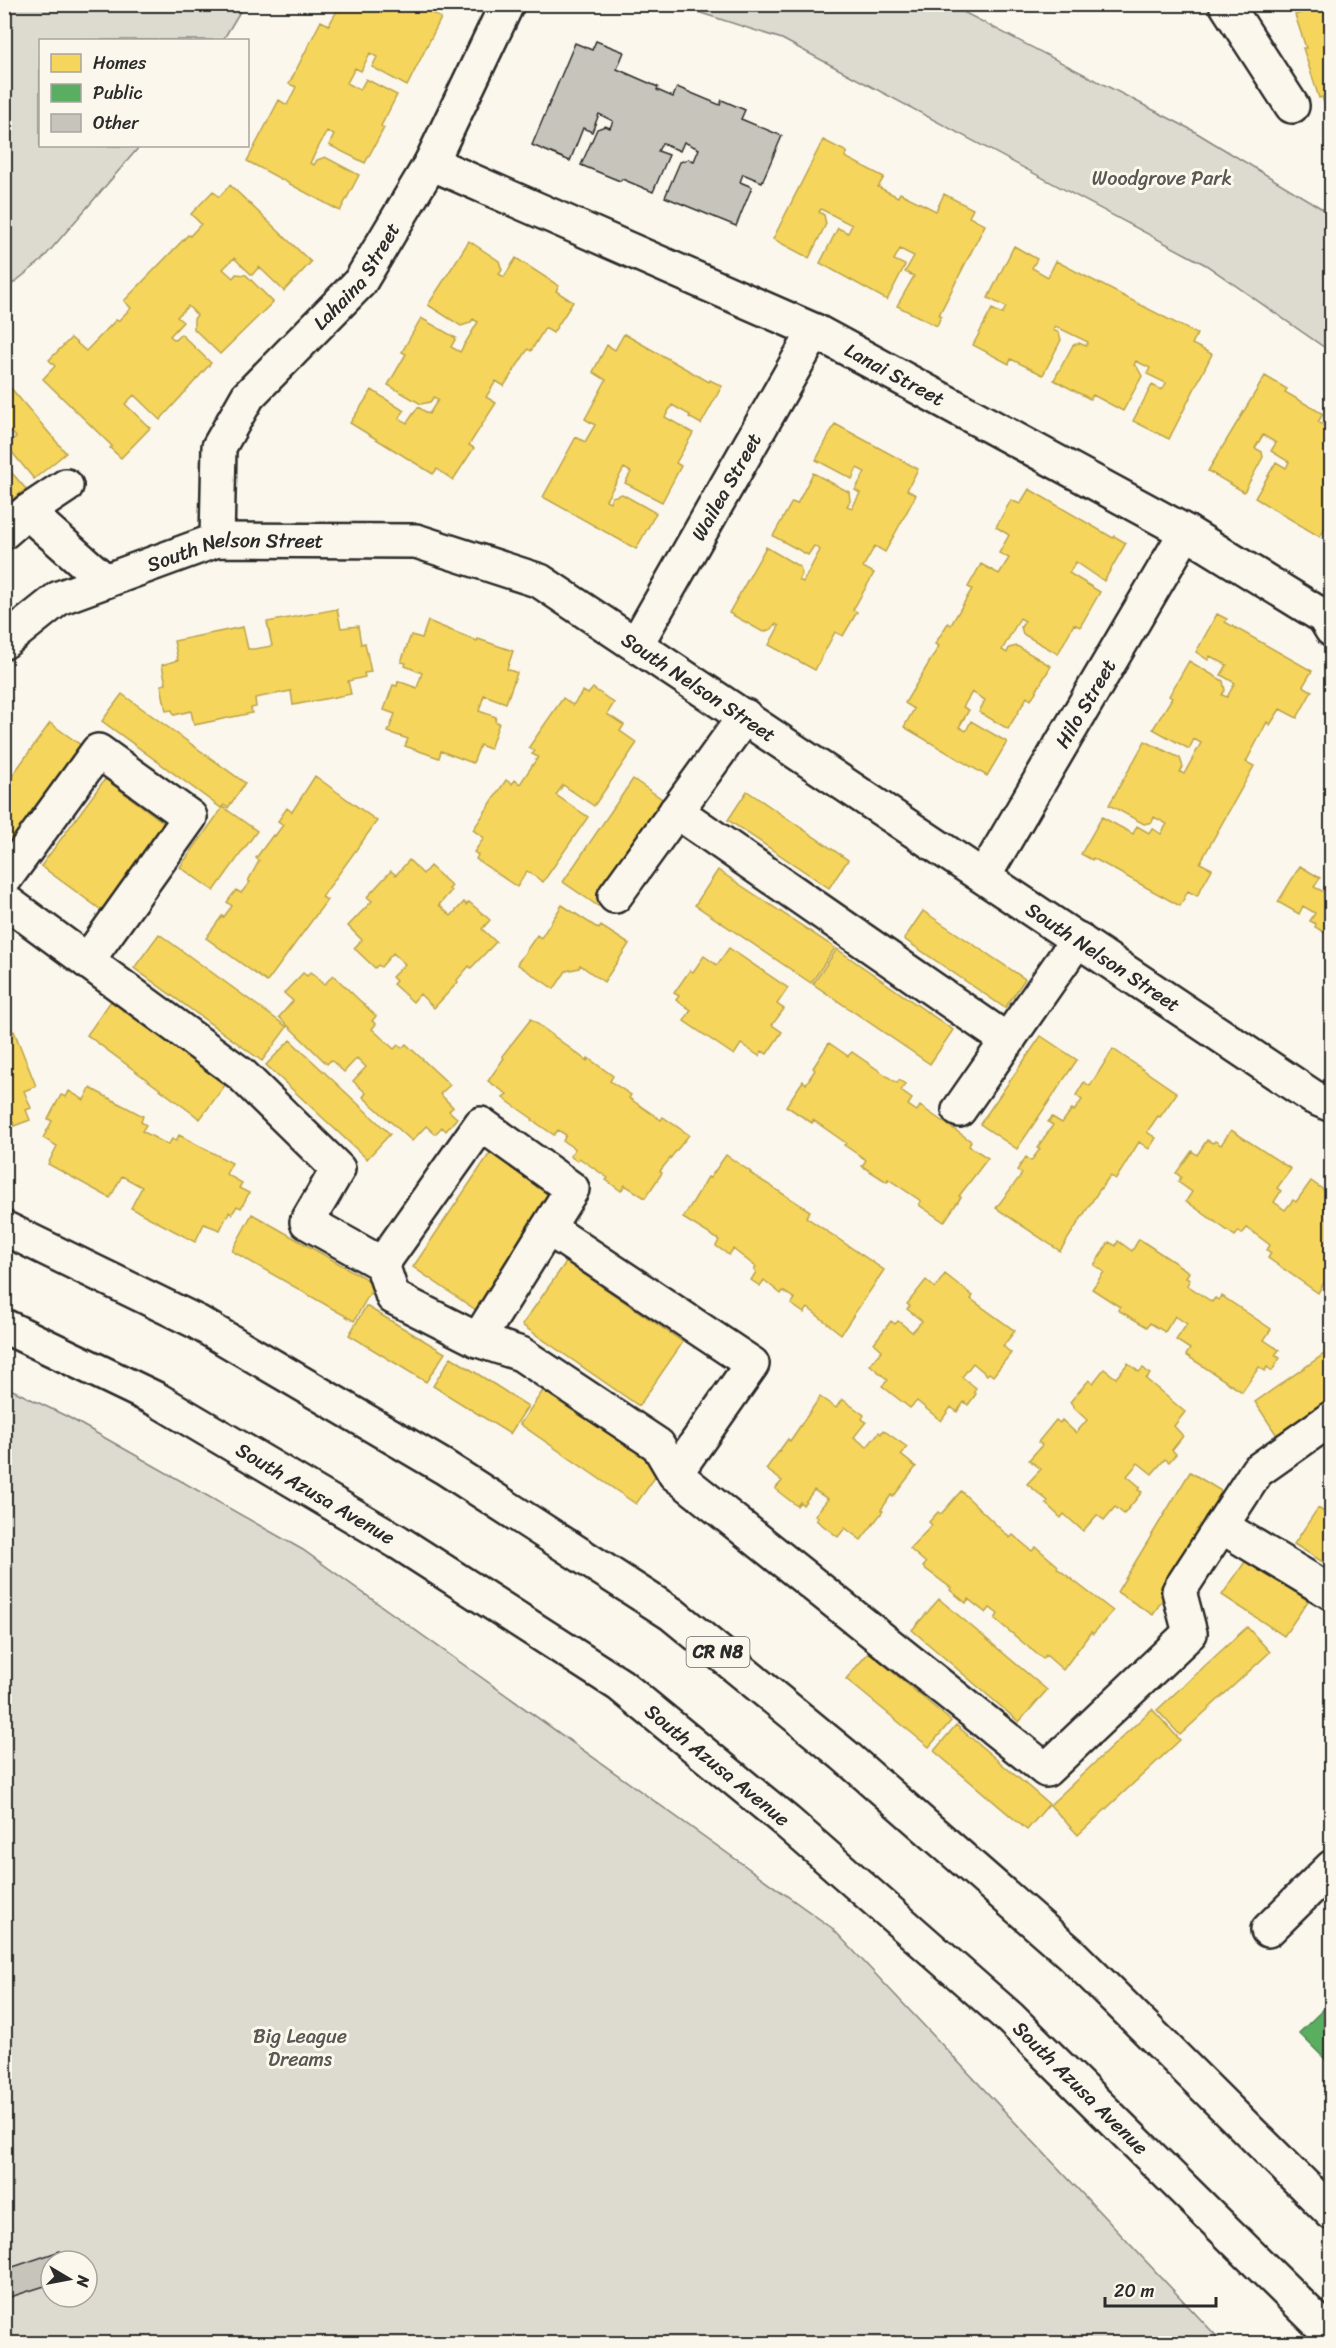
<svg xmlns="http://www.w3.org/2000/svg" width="1336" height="2348" viewBox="0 0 1336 2348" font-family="Sriracha,sans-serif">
  <rect width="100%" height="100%" fill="#fbf7ec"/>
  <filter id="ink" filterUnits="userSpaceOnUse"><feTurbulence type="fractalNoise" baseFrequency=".0167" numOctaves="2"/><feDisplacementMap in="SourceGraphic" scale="12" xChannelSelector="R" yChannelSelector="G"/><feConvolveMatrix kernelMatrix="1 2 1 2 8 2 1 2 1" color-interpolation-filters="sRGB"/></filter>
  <g filter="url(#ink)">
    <path fill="#dddad0" stroke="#84827e" stroke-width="1.5" fill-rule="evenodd" d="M5 4 244 5 223 40H40V146H140L41 261 5 290Z
      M676 5H950L1192 130 1331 214V352L1206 265 782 39Z
      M4 1386 68 1417 303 1550 832 1928 1223 2343H5ZM51 2261H87V2297H51Z"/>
    <path fill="#f6d55c" stroke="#b9a24d" stroke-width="1.5" d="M332 4H390L396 8 398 4H416L441 18 407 86 372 67 377 57 370 53 361 71 355 68 347 83 360 90 366 79 397 95 381 126 384 128 365 163 329 145 334 135 327 131 310 163 314 165 317 160 325 157 359 175 340 211 247 161 279 100 287 105 296 87 289 84 321 21 329 25 338 9Z
      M1305 4H1332V120L1330 121 1322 97 1319 98 1303 48H1306L1295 15 1309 10 1307 5Z
      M823 140 847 152 845 157 884 177 878 187 898 197 900 193 936 211 944 194 973 209 969 217 985 225 939 315 941 316 937 326 897 306 914 276 905 272 914 256 900 249 894 260 905 265 887 300 820 263 838 228 848 233 852 225 821 209 819 212 824 215 826 224 809 258 773 239Z
      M230 185 311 262 284 291 259 267 252 275 234 258 223 269 233 278 236 274 246 275 273 302 220 354 194 329V319L197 315 188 306 177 317 183 322 170 336 175 340 181 334 211 363 160 420 134 395 125 404 150 428 121 458 110 448 112 446 43 379 55 366 49 360 71 338 86 351 116 320 118 321 131 308 124 301 188 235 190 236 201 224 191 214 213 191 219 197Z
      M469 241 499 261 502 270 499 274 504 277 516 258 559 286 556 291 573 302 553 333 545 328 531 351 528 349 504 386 496 381 486 397 496 403 469 445 474 448 453 480 437 469 433 474 350 423 372 390 404 411 399 418 407 423 418 407 429 414 438 400 434 397 430 402 421 404 388 385 406 354 402 352 421 318 456 338 451 347 460 352 478 322 473 319 470 323 461 326 428 305Z
      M1014 246 1037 259 1032 268 1048 277 1056 261 1197 334 1192 344 1212 354 1169 439 1133 421 1152 385 1162 390 1166 383 1147 374 1150 368 1136 361 1134 365 1137 367 1142 376 1123 411 1093 395 1090 399 1054 380 1073 345 1079 343 1086 346 1088 342 1055 326 1053 330 1059 333 1061 340 1043 375 1011 359 1009 364 973 345 992 309 1002 314 1006 307 988 298Z
      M624 334 709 382 710 380 722 386 701 424 689 417 690 415 672 405 665 417 693 433 676 463 681 466 662 502 625 483 631 472 624 468 606 500 610 502 612 497 622 494 656 513 636 549 543 497 576 437 585 442 595 425 585 419 606 380 593 372 607 345 615 350Z
      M1265 376 1287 389 1285 392 1323 414 1318 422 1332 430V516L1320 537 1255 498 1276 462 1286 468 1289 462 1271 451 1276 443 1263 435 1255 448 1262 452 1263 457 1244 492 1208 471Z
      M4 380 66 453 34 479 11 451 12 440 16 437 7 427 4 429Z
      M835 424 918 469 907 490 916 495 885 552 875 546 863 567 874 573 853 610 857 612 843 636 835 632 815 670 769 645 779 626 775 624 772 629 763 632 729 613 766 547 800 567 802 574 799 580 803 582 820 550 814 546 808 555 773 536 792 502 797 504 813 473 849 492 850 501 847 506 852 508 860 493 855 490 865 472 857 468 852 479 816 460Z
      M4 464 26 489 4 506Z
      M1029 489 1113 538 1114 536 1126 543 1104 581 1076 562 1069 573 1100 592 1080 627 1074 624 1058 654 1023 634 1021 627 1025 621 1020 618 1002 650 1007 653 1009 648 1017 646 1051 666 1031 700 1027 697 1008 729 979 712 985 700 972 692 963 707 969 710 959 727 966 731 971 721 1007 742 987 776 904 727 914 709 905 703 939 646 935 644 948 623 951 625 972 589 968 587 981 564 999 574 1009 558 999 553 1009 535 996 527 1011 500 1020 504Z
      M337 609 341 628 358 626 361 644 365 643 371 672 364 673 365 677 348 681 351 694 293 705 291 691 255 698 256 707 251 708 252 713 194 725 191 711 174 715 172 710 166 711 161 685 166 684 162 665 178 660 174 641 243 627 248 649H254L272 646 267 622Z
      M1217 614 1227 619 1225 622 1312 671 1303 686 1312 691 1297 718 1280 709 1270 725 1267 722 1246 762 1254 766 1200 863 1212 869 1197 896 1188 891 1180 906 1093 858 1092 860 1081 854 1102 817 1133 834 1137 826 1149 833 1152 828 1161 834 1167 824 1154 817 1152 822 1144 824 1109 805 1145 741 1180 758 1183 767 1180 772 1184 774 1201 743 1194 739 1189 749 1153 729 1172 698 1169 696 1189 661 1223 681 1225 690 1222 695 1227 697 1235 683 1221 675 1227 665 1210 656 1208 660 1196 652Z
      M428 621 477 641 478 639 513 651 507 669 517 673 506 703 484 695 479 711 496 717 495 721 499 723 490 749 480 745 473 763 441 751 439 758 405 746 408 739 388 732 395 714 384 710 393 685 397 686 398 681 417 688 422 673 405 666 406 663 401 662 411 635 422 638Z
      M593 688 614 703 607 714 624 725 620 731 637 743 594 806 563 785 556 795 588 817 543 882 527 871 517 887 476 859 478 855 474 852 484 838 473 830 506 780 512 784 515 780 520 784 538 757 532 754 535 751 529 747 563 698 573 705 583 691 588 694Z
      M122 694 245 783 228 808 224 805 221 808 102 721Z
      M50 723 85 748 4 858V787Z
      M315 776 377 821 322 897 327 900 267 982 206 938 222 916 223 918 232 906 227 902 236 890 241 893 250 882 248 881 259 861 256 858 273 835 275 836 283 825 278 821 287 808 292 812Z
      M105 779 167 825 104 912 41 866Z
      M633 779 668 803 598 906 563 882Z
      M747 791 848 860 829 888 728 820Z
      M223 807 257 831 214 891 180 867Z
      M409 860 423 874 430 866 452 886 449 889 451 891 439 905 451 916 464 902 466 905 469 902 490 920 482 929 496 942 471 968 469 966 457 980 458 982 434 1008 420 994 413 1002 393 984 396 981 392 977 405 964 393 953 381 967 378 965 375 968 354 948 362 940 348 926 372 901 367 897 391 871 396 875Z
      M1300 866 1320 878 1314 887 1326 893 1332 886V937L1315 927 1316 924 1310 921 1315 913 1303 906 1299 914 1278 902Z
      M718 870 835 948 811 983 695 905Z
      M562 905 599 929 601 926 629 944 604 982 580 965 579 968 566 971 554 989 517 964 537 935 541 938Z
      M923 911 1025 979 1005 1008 904 939Z
      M159 934 287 1027 262 1061 134 968Z
      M729 948 788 988 777 1004 784 1009 772 1025 782 1032 767 1054 762 1051 759 1056 741 1044 734 1055 684 1021 691 1010 676 1000 679 996 674 993 690 970 693 972 704 956 717 965Z
      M837 949 953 1030 930 1064 813 984Z
      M311 972 324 985 333 975 376 1016 372 1021 376 1024 372 1029 394 1049 398 1045 402 1048 406 1044 450 1085 440 1094 453 1107 449 1111 457 1118 446 1131 442 1127 435 1134 426 1126 412 1141 363 1097 366 1093 353 1081 366 1067 357 1058 344 1072 331 1060 327 1064 279 1017 293 1001 284 993 303 973 307 976Z
      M111 1001 226 1084 200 1119 87 1035Z
      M531 1019 587 1061 588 1058 613 1076 610 1081 631 1095 629 1098 661 1120 663 1117 689 1135 660 1171 662 1173 645 1198 625 1185 621 1191 606 1180 608 1178 579 1158 577 1161 570 1156 575 1149 563 1141 566 1135 558 1130 554 1135 532 1120 533 1119 503 1098 507 1094 488 1081 504 1058 502 1056Z
      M6 1029 8 1034 14 1031 36 1086 24 1091 31 1108 26 1110 30 1120 14 1126 13 1122 4 1126Z
      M1041 1036 1077 1060 1017 1149 980 1124Z
      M290 1040 390 1134 367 1159 266 1065Z
      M829 1043 848 1056 852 1052 897 1083 899 1080 905 1084 901 1091 912 1099 908 1105 917 1111 920 1106 971 1141 969 1146 988 1158 959 1196 961 1197 944 1222 919 1205 921 1201 888 1179 887 1182 862 1166 866 1160 844 1145 846 1143 813 1120 812 1123 786 1106 803 1081 806 1084 815 1070 813 1068Z
      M1113 1049 1177 1093 1160 1117 1158 1116 1147 1132 1156 1138 1149 1149 1139 1142 1116 1179 1110 1176 1098 1192 1060 1251 996 1208 1022 1174 1017 1170 1026 1157 1031 1161 1040 1149 1037 1148 1053 1125 1048 1122 1052 1117 1062 1123 1072 1109 1074 1111 1082 1100 1076 1095 1084 1082 1090 1086Z
      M90 1088 143 1116 141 1122 146 1125 142 1131 168 1145 172 1139 176 1141 179 1135 232 1163 226 1174 242 1183 239 1188 249 1193 241 1208 237 1206 232 1214 229 1212 220 1230 204 1224 195 1242 131 1208 142 1187 122 1176 110 1198 48 1164 57 1146 43 1138 52 1121 48 1119 61 1095 66 1097 69 1091 84 1100Z
      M1231 1130 1291 1169 1277 1188 1281 1191 1274 1202 1285 1210 1293 1200 1296 1202 1311 1181 1332 1196V1286L1325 1281 1318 1293 1268 1258 1271 1253 1267 1250 1270 1245 1247 1228 1242 1234 1239 1231 1235 1236 1186 1201 1192 1192 1178 1182 1181 1177 1176 1173 1192 1151 1197 1155 1207 1140 1213 1143 1215 1141 1221 1145Z
      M492 1150 555 1193 476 1310 413 1267Z
      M726 1155 751 1172 750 1173 810 1211 806 1217 884 1270 841 1334 808 1308 804 1313 791 1304 795 1299 783 1291 781 1294 764 1280 760 1286 751 1280 756 1272 754 1270 756 1267 733 1249 729 1255 716 1246 719 1240 683 1218 708 1177 710 1178Z
      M252 1214 375 1284 354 1321 232 1251Z
      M1139 1239 1189 1272 1186 1278 1190 1280 1187 1285 1212 1302 1215 1298 1219 1300 1222 1296 1271 1329 1264 1340 1279 1350 1275 1355 1280 1358 1272 1371 1267 1367 1265 1371 1259 1367 1242 1392 1186 1355 1190 1349 1176 1340 1187 1324 1175 1316 1165 1332 1150 1323 1147 1327 1118 1310 1120 1307 1092 1289 1104 1272 1094 1265 1109 1242 1116 1246 1118 1241 1132 1251Z
      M566 1262 683 1342 639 1406 522 1325Z
      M945 1274 973 1296 971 1299 1015 1331 1003 1346 1011 1353 993 1376 989 1373 987 1375 973 1363 962 1377 976 1388 974 1392 976 1394 968 1405 964 1402 957 1412 951 1407 941 1421 917 1401 910 1408 882 1386 888 1380 870 1365 882 1350 874 1343 891 1321 895 1324 898 1321 912 1332 922 1321 907 1309 910 1306 907 1304 926 1280 935 1288Z
      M366 1306 445 1353 426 1382 349 1335Z
      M1330 1350 1332 1401 1278 1437 1255 1402Z
      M451 1357 528 1406 510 1434 433 1386Z
      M1128 1363 1139 1372 1143 1368 1150 1374 1146 1379 1185 1412 1174 1426 1183 1436 1172 1450 1176 1454 1169 1462 1165 1459 1152 1474 1138 1463 1127 1476 1140 1487 1138 1490 1142 1492 1124 1514 1115 1507 1104 1520 1097 1515 1083 1531 1064 1514 1061 1518 1046 1504 1048 1501 1027 1484 1041 1469 1029 1460 1042 1445 1038 1442 1056 1420 1060 1423 1062 1420 1076 1433 1087 1420 1073 1407 1074 1406 1070 1402 1089 1380 1093 1383 1104 1369 1116 1378Z
      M544 1389 661 1469 636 1504 520 1424Z
      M820 1397 836 1408 842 1399 864 1415 862 1419 866 1422 854 1437 867 1447 879 1432 881 1434 883 1430 907 1447 901 1455 916 1467 893 1497 891 1495 881 1510 883 1511 861 1540 845 1528 838 1537 816 1520 818 1517 815 1515 828 1499 814 1490 803 1505 800 1502 797 1506 775 1489 782 1481 766 1469 788 1439 790 1441Z
      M1190 1472 1226 1494 1153 1615 1117 1592Z
      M961 1491 1010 1538 1013 1535 1032 1551 1036 1547 1058 1566 1057 1568 1113 1611 1093 1634 1091 1632 1063 1670 1046 1655 1043 1659 1027 1646 995 1619 998 1614 990 1608 986 1613 968 1599 966 1603 950 1590 951 1588 923 1567 926 1563 910 1549 932 1525 929 1522 938 1512 941 1514Z
      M1318 1508 1332 1517V1568L1294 1544Z
      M1247 1559 1308 1601 1284 1636 1222 1595Z
      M939 1599 1047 1690 1019 1722 912 1630Z
      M1247 1627 1270 1652 1180 1735 1157 1710Z
      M869 1652 951 1721 929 1747 846 1679Z
      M1152 1709 1180 1740 1078 1835 1050 1805Z
      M956 1725 1049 1804 1027 1830 934 1751Z"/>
    <path fill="#5aae61" stroke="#4c8751" stroke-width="1.5" d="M1332 2001V2066L1299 2033Z"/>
    <path fill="#c7c4bc" stroke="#2b2b2b" stroke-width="1.5" d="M596 41 624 52 617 69 658 87 657 90 673 97 677 87 720 105 722 100 745 110 741 119 782 136 762 182 743 174 740 182 752 187 736 226 665 197 680 162 688 159 694 161 699 149 684 142 680 151 662 143 658 151 669 155 653 192 622 179 620 181 581 165 597 129 605 126 610 128 613 121 599 114 592 132 583 128 570 161 532 145 575 43 592 50Z
      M60 2251 61 2261H51V2284L4 2299V2270Z"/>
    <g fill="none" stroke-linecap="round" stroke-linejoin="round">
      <defs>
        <g id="minor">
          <path d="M1226 4 1292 106"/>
          <path id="s1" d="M431 163 815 331 1186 532 1324 617 1332 630"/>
          <path d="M27 512 105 581"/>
          <path d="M4 532 27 512 66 486"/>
          <path id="s2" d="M217 540 219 447 248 396 360 282 431 163 507 4"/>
          <path id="s3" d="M4 642 59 598 217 540 416 541 540 581 1313 1097 1332 1105"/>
          <path id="s4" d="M637 643 815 331"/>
          <path d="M676 811 1008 1041"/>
          <path id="s5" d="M984 876 1186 532"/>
          <path d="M4 880 98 751 190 817 87 961"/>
          <path d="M615 896 745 716"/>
          <path d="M4 900 241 1074 338 1169 307 1222 382 1264 393 1297 478 1340 521 1354 658 1445 675 1474 1046 1770 1190 1633 1179 1591 1257 1471 1332 1418"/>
          <path d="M959 1110 1078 939"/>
          <path d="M548 1228 752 1364 675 1474"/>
          <path d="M382 1264 481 1124 572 1189 478 1340"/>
          <path d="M1221 1526 1332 1593"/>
          <path d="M1268 1930 1332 1867"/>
        </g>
        <g id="major">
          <path d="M4 1228 197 1322 444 1467 672 1614 844 1755 1070 1953 1332 2213"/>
          <path id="s6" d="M4 1326 156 1399 398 1542 620 1685 787 1822 1010 2018 1332 2336"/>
        </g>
      </defs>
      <use href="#minor" stroke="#2b2b2b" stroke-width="38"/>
      <use href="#major" stroke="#2b2b2b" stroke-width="38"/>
      <use href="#minor" stroke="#fbf7ec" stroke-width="33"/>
      <use href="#major" stroke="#fbf7ec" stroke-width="33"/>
    </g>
  </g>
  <g text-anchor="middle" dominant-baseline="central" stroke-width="6" stroke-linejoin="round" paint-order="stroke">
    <rect fill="#fbf7ec" stroke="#696865" stroke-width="1.5" x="686.5" y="1637" width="63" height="30" rx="4.5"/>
    <g font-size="18" font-weight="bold" fill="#2b2b2b">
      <text x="718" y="1652">CR N8</text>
    </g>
    <g font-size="20" fill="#585754" stroke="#fbf7ec">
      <text x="1162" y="178">Woodgrove Park</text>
      <text x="300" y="2036">Big League<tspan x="300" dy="23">Dreams</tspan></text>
    </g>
    <g font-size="20" fill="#2b2b2b" stroke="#fbf7ec">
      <text stroke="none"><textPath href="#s2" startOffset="314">Lahaina Street</textPath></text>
      <text stroke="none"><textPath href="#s1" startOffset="510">Lanai Street</textPath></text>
      <text stroke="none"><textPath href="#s4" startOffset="180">Wailea Street</textPath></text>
      <text stroke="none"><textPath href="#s3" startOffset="255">South Nelson Street</textPath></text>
      <text stroke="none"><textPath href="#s3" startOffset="759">South Nelson Street</textPath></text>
      <text stroke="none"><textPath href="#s5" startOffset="200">Hilo Street</textPath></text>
      <text stroke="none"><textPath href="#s3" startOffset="1245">South Nelson Street</textPath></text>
      <text stroke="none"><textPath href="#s6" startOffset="354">South Azusa Avenue</textPath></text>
      <text stroke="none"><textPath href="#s6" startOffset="840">South Azusa Avenue</textPath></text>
      <text stroke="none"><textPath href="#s6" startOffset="1326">South Azusa Avenue</textPath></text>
    </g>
  </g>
  <rect width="1336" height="2348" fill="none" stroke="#fbf7ec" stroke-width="24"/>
  <rect x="12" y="12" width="1312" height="2324" fill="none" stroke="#2b2b2b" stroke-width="2" filter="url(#ink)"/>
  <rect x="39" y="39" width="210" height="108" fill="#fbf7ec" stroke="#a8a59f" stroke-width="1.5"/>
  <rect x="51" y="54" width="30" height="18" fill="#f6d55c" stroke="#a8a59f" stroke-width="1.5"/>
  <text x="93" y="69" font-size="18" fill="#2b2b2b">Homes</text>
  <rect x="51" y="84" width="30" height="18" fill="#5aae61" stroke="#a8a59f" stroke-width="1.5"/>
  <text x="93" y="99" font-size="18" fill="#2b2b2b">Public</text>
  <rect x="51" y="114" width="30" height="18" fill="#c7c4bc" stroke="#a8a59f" stroke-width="1.5"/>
  <text x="93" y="129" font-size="18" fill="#2b2b2b">Other</text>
  <g transform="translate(69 2279) rotate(100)"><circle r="28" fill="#fbf7ec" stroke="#a8a59f" stroke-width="1.5"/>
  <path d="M0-4.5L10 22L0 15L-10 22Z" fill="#2b2b2b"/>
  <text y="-9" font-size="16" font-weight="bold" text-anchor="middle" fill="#2b2b2b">N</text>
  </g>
  <path d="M1105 2297v9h111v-9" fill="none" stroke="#2b2b2b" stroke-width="3"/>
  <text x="1114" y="2297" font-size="18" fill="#2b2b2b" stroke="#fbf7ec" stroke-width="4.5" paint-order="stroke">20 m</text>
</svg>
